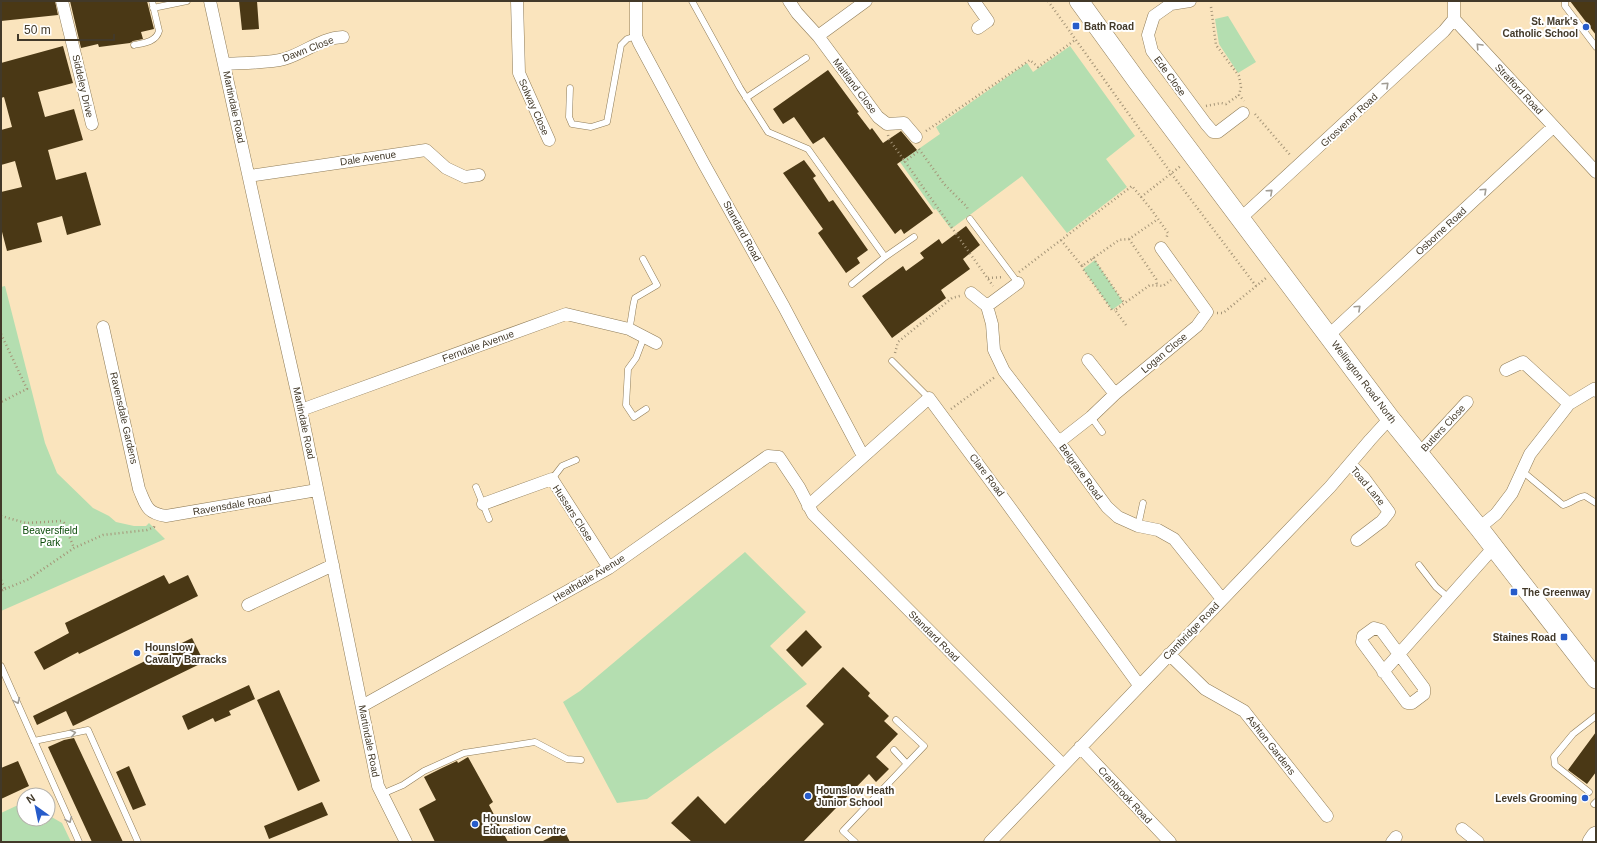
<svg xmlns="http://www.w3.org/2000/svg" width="1597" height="843" viewBox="0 0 1597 843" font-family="Helvetica,sans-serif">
  <rect width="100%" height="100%" fill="#fae4bd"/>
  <path fill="#b4deb0" d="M1228 16 1256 62 1238 73 1219 44 1215 19Z
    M1070 46 1135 136 1106 159 1127 187 1067 233 1022 176 951 229 936 209 934 210 900 162 940 134 936 127 1027 63 1033 72Z
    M1095 260 1123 302 1112 310 1083 269Z
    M5 286 45 443 57 473 93 508 109 516 116 522 134 526H146L149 523 165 539 1 611V287Z
    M745 552 806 612 770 646 807 684 647 799 617 803 563 702 580 691Z
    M16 806H24V819H48V815L62 823 71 842H1V813Z"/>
  <path fill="#4a3815" d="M1 1H55L58 15 1 21Z
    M70 1H147L154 29 141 32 143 39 133 41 130 43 99 47 98 44 81 48Z
    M239 1H257L259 29 242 30Z
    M1570 1H1596V35Z
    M63 46 73 83 38 92 45 117 74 109 83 140 48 150 56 180 86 172 101 225 67 235 62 216 37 223 42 242 7 251 1 228V192L22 187 15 161 1 165V130L12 127 4 97 1 98V63Z
    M828 70 859 112 857 113 870 130 872 128 883 143 901 131 917 150 897 164 933 213 904 234 901 229 895 234 824 137 813 144 794 117 783 124 773 109Z
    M804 160 816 176 813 178 829 202 833 200 868 250 857 258 860 263 846 273 818 233 823 229 783 173Z
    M966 226 980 245 963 259 970 269 941 290 946 298 892 338 862 296 903 266 906 271 924 258 920 253 939 239 942 244Z
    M164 575 169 584 188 575 198 596 79 654 78 652 44 670 34 652 69 633 65 623Z
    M806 630 822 647 802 667 786 650Z
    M192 638 204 662 73 726 66 711 37 725 33 716Z
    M843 667 870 693 868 696 889 716 884 721 898 734 876 757 889 769 876 782 869 774 803 842H692L671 823 698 796 725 824 824 724 806 706Z
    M249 685 255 699 229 711 231 715 215 722 213 718 188 730 182 716Z
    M279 690 320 781 298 791 257 700Z
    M1596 732V772L1587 784 1568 770Z
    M74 738 123 842H92L48 747 64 740Z
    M468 757 493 802 489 805 508 842H435L419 809 436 800 424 777 442 768 457 761 458 763Z
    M18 761 29 786 1 799V768Z
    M129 766 146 805 133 810 116 772Z
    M322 802 328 815 269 839 264 826Z
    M564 830 570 842H541Z"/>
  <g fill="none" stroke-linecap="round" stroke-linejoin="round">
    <defs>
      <path id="lane" d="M692 1 740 88 768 132 808 149 885 257
        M1565 1V6L1596 47
        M153 8 187 1
        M134 45C144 43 156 42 159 31L152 1
        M570 88 569 117 572 124 591 127 607 122 621 45 627 39 636 36
        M746 98 806 58
        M970 219 1018 283
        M852 284 885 257 914 237
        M629 329C632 319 632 308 635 298L657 285 643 259
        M644 337 636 358 628 369 626 405 634 417 646 409
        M892 361 929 398
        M1091 417 1102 432
        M1522 471 1563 505C1571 503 1577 497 1585 496L1596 503
        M552 479 562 466 576 460
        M476 487 489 519
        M1138 526 1143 503
        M1419 565 1436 587 1449 598
        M1 666 79 842
        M34 741 88 730 138 842
        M894 750 907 764
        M1589 792 1555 765 1554 757 1573 734 1596 716
        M382 794 403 785 424 771 464 753 535 742 567 759 581 760
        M1594 804 1596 802
        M855 842 843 831 924 746 896 720"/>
      <path id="street" d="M62 1 92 124
        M210 1 267 260 301 410 378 786 406 842
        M517 1 519 73 549 140
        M636 1V36L639 43 704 164 784 307 863 456
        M789 1 797 13 818 36 878 117 887 124 904 123 916 137
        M974 1 988 21 978 28
        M1190 1 1171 4 1154 16 1148 35 1152 51 1206 124 1213 132H1218L1243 113
        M1454 1V19
        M1454 19 1596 172
        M818 36 866 1
        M225 64C241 63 270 63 284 59 305 53 320 38 343 37
        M249 176 426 150 446 168 465 177 479 175
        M1241 218 1444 31 1454 19
        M971 293 987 306 992 324 994 350 1004 371 1059 442 1107 507 1118 517 1138 526 1158 530 1174 539 1222 599
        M987 306 1018 283
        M103 327 139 489C146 505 146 513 166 516L317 490
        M1329 335 1553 127
        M1088 360 1115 394
        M1506 370 1523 362 1569 404
        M301 410 566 314 629 329 656 343
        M1059 442 1091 417 1115 394 1197 326 1207 312 1161 248
        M1419 454 1467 402
        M1350 464 1364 478 1389 512 1382 521 1357 540
        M483 504 552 479 609 568
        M808 506 929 398 1006 502 1139 685
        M1479 528 1496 514 1512 493 1530 454 1569 404 1594 389 1596 391
        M248 605 333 565
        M1374 628 1381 630 1424 688V694L1412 703H1407L1362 642 1363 636Z
        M1169 654 1205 689 1244 711 1327 816
        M1383 672 1494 547
        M362 706 609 568 768 456 779 457 799 487 813 514 1063 765
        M1080 747 1170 842
        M1462 829 1478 842
        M990 842 1330 487 1370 440 1390 418
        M1392 842 1396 837"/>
      <path id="primary" d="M1079 1 1137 81 1390 418 1479 528 1596 679
        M1592 842 1596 836"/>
    </defs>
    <use href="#lane" stroke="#8f7c58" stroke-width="7"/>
    <use href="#street" stroke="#8f7c58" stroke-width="13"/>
    <use href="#primary" stroke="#8f7c58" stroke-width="20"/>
    <path stroke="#a49477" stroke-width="2.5" stroke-dasharray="1 3" stroke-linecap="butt" d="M1048 1 1171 173 1256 286
      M1211 7 1216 45 1239 76 1241 87 1239 95 1244 101
      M1206 106 1221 103 1226 104 1239 95
      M1255 114 1291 156
      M926 131 1030 60 1038 67 1075 40
      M888 135 889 139 993 286
      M919 149 944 184 967 207 968 211
      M904 162 919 151
      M1141 197 1182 165
      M1129 239 1156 279 1157 285
      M1061 240 1082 266 1119 240 1129 239 1158 219
      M1093 258 1124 303
      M1082 266 1083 269 1112 310H1115
      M1019 272 1132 186 1151 209 1168 233 1166 239
      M988 278 1004 277
      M1217 313H1223L1266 278
      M1126 325 1115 310 1150 285 1163 286 1171 280
      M1 334 27 389 1 402
      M895 353 898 342 952 298 960 296
      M951 409 995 377
      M1 516 26 523 61 521 64 523 74 548
      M1 580 5 589 1 591
      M5 589 27 580 74 548 103 535 147 530 154 527V526"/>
    <use href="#lane" stroke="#fff" stroke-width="6"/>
    <use href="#street" stroke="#fff" stroke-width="12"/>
    <use href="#primary" stroke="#fff" stroke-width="19"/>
  </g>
  <defs><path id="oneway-chevron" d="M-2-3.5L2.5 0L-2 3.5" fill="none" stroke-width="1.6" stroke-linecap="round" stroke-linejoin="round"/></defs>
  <g stroke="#a09c94">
    <use href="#oneway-chevron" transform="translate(1479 46) rotate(-133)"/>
    <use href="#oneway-chevron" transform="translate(1386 85) rotate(-43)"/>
    <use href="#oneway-chevron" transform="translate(1484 191) rotate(-43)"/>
    <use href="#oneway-chevron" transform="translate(1270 192) rotate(-42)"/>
    <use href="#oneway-chevron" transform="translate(1358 308) rotate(-43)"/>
    <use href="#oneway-chevron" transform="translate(17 701) rotate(66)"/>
    <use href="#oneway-chevron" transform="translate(73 733) rotate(-12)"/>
    <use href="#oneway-chevron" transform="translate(69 820) rotate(66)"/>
  </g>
  <g fill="#275cca" stroke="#fff" stroke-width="1.5">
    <rect x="1072" y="22" width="8" height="8" rx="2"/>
    <circle cx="1586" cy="27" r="4"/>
    <rect x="1510" y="588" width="8" height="8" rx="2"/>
    <rect x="1560" y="633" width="8" height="8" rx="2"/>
    <circle cx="137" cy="653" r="4"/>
    <circle cx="808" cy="796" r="4"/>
    <circle cx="1585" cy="798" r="4"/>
    <circle cx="475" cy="824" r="4"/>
  </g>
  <g text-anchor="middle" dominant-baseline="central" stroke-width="4" stroke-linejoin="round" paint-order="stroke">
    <g font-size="10" font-weight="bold" fill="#423929" stroke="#fff" text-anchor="start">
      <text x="1578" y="21" text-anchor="end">St. Mark's<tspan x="1578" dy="12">Catholic School</tspan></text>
      <text x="1084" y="26">Bath Road</text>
      <text x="1522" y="592">The Greenway</text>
      <text x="1556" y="637" text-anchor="end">Staines Road</text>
      <text x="145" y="647">Hounslow<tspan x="145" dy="12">Cavalry Barracks</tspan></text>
      <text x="816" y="790">Hounslow Heath<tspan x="816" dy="12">Junior School</tspan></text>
      <text x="1577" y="798" text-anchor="end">Levels Grooming</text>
      <text x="483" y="818">Hounslow<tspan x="483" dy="12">Education Centre</tspan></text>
    </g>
    <g font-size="10" fill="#423929" stroke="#fff">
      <text transform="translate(308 49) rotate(-21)">Dawn Close</text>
      <text transform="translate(1170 76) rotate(54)">Ede Close</text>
      <text transform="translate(83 86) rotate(77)">Siddeley Drive</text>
      <text transform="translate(855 86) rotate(53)">Maitland Close</text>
      <text transform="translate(1519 89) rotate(47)">Strafford Road</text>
      <text transform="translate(234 107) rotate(78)">Martindale Road</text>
      <text transform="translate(534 107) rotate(66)">Solway Close</text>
      <text transform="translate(1349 120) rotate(-43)">Grosvenor Road</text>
      <text transform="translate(368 158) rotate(-8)">Dale Avenue</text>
      <text transform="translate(742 231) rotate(61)">Standard Road</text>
      <text transform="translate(1441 231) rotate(-43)">Osborne Road</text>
      <text transform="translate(478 346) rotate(-20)">Ferndale Avenue</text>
      <text transform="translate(1164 353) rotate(-40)">Logan Close</text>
      <text transform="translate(1364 382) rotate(53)">Wellington Road North</text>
      <text transform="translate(124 418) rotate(77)">Ravensdale Gardens</text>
      <text transform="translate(304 423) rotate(78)">Martindale Road</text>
      <text transform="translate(1443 428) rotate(-47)">Butlers Close</text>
      <text transform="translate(1081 472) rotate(54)">Belgrave Road</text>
      <text transform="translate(987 475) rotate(53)">Clare Road</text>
      <text transform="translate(1368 486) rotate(50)">Toad Lane</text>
      <text transform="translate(232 505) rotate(-10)">Ravensdale Road</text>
      <text transform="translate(573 513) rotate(57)">Hussars Close</text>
      <text transform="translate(589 578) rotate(-31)">Heathdale Avenue</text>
      <text transform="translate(1191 631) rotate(-46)">Cambridge Road</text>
      <text transform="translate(934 636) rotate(45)">Standard Road</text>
      <text transform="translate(369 741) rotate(79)">Martindale Road</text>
      <text transform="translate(1271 745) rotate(52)">Ashton Gardens</text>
      <text transform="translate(1125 795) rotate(47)">Cranbrook Road</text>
    </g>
    <g font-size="10" fill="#0a4b08" stroke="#fff">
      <text x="50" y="530">Beaversfield<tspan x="50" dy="12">Park</tspan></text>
    </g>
  </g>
  <rect width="1597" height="843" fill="none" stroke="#423929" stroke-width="4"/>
  <g transform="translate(36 807) rotate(327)"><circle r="19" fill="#ffffff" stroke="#b3b0a9"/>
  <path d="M0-3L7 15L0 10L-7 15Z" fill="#275cca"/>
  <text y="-6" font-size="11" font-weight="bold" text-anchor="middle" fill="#423929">N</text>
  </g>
  <path d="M18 34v6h96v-6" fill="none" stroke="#423929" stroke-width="2"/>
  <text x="24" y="34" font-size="12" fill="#423929" stroke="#ffffff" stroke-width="3" paint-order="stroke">50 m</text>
</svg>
